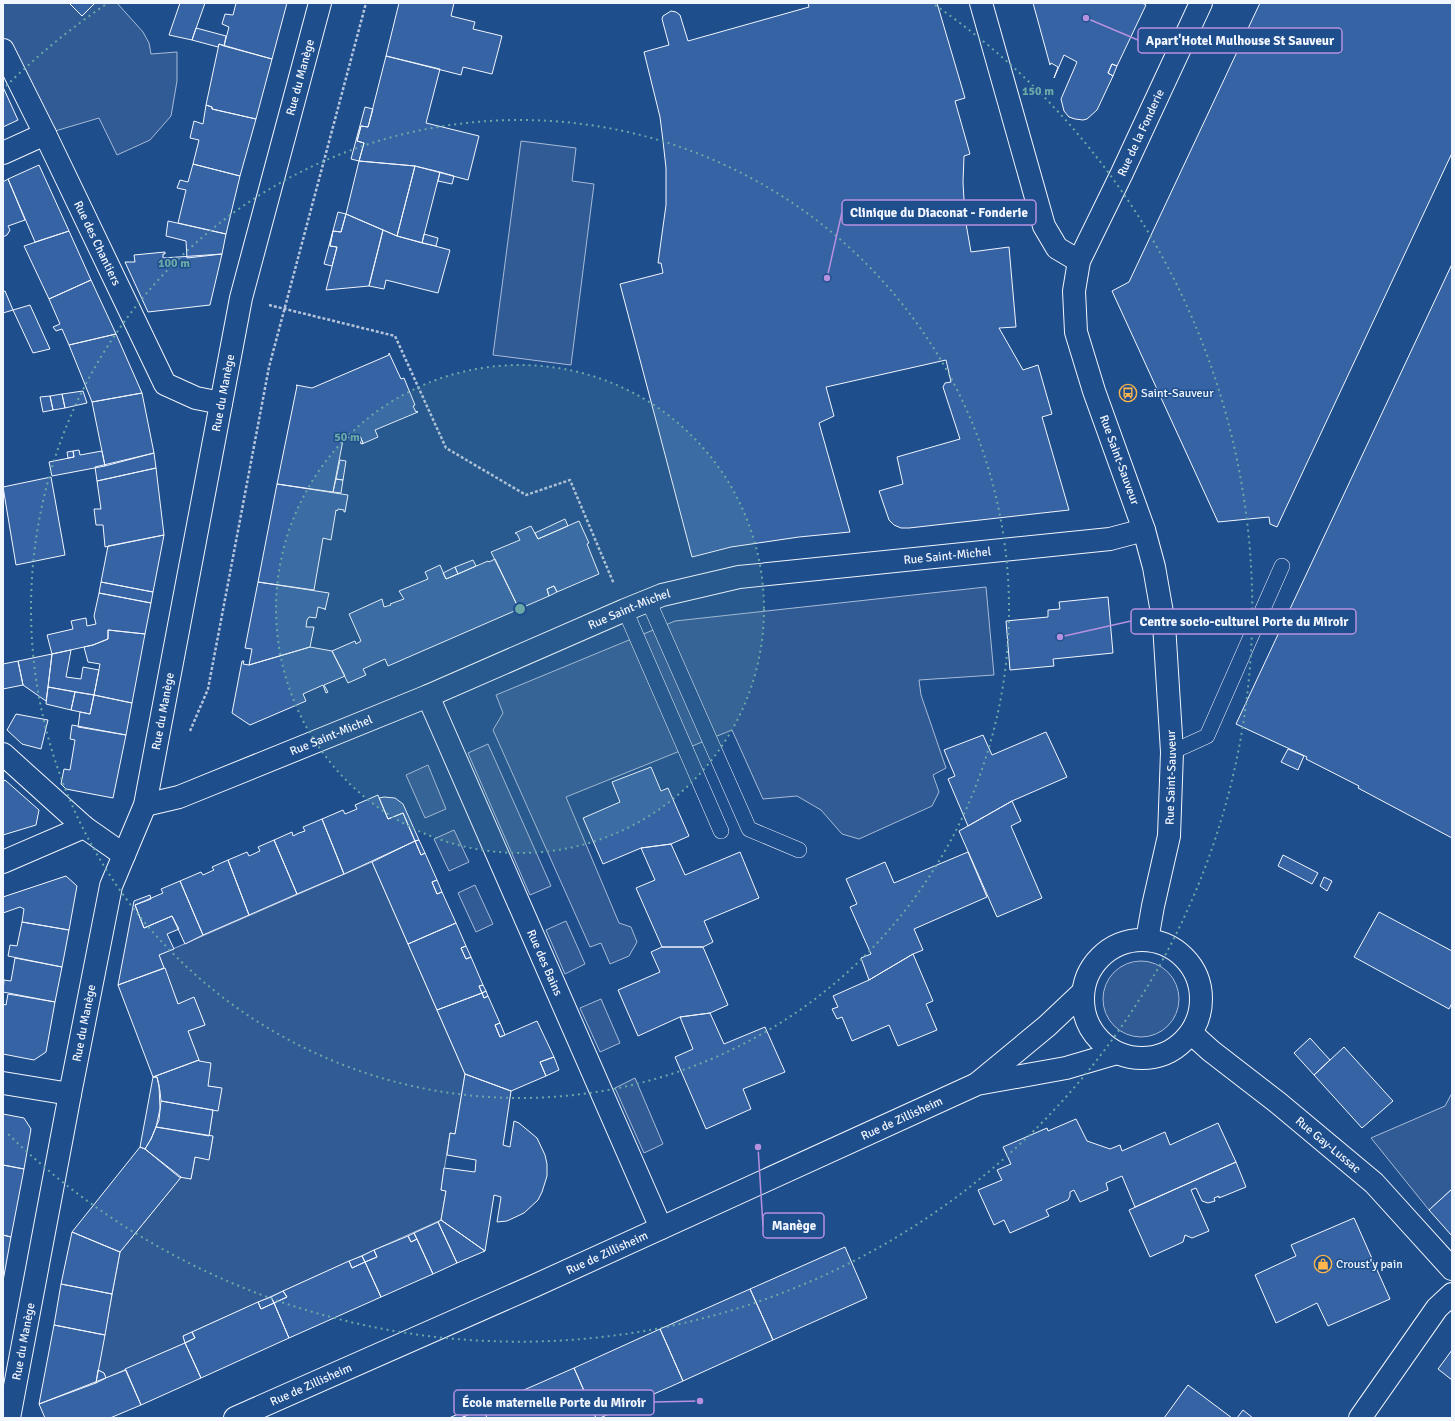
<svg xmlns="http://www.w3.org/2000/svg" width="1455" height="1421" viewBox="0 0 1455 1421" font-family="Signika,sans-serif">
  <rect width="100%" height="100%" fill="#1f4e8c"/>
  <path fill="#305b95" stroke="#a8bbd7" d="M3 3H69L82 16 95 3H117L143 32 149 43 151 54 177 52V81L171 116 150 140 117 155 99 118 45 134 3 50Z
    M521 141 576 148 572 181 594 184 571 365 493 355Z
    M986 587 994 675 919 680 921 695 946 768 933 775 939 792 932 806 859 839 842 834 821 810 797 796 763 799 732 730 566 797 619 923 631 927 637 942 629 956 610 964 601 943 590 947 493 730 503 713 496 695 675 621Z
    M488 744 551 886 530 895 468 753Z
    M428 765 446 809 425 818 406 775Z
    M454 830 469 862 449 871 434 839Z
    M372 862 465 1074 455 1134 450 1133 441 1190 446 1191 441 1220 183 1336 185 1343 106 1378 104 1373 98 1370 120 1252 181 1177 191 1179 195 1157 209 1159 213 1137 209 1136 213 1110 221 1088 208 1086 188 1031 205 1025 194 998 178 1004 159 955Z
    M475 885 493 924 476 932 458 893Z
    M566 921 585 964 565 974 546 930Z
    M1103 999a38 38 0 1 1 76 0a38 38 0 1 1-76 0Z
    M601 999 620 1043 600 1052 580 1008Z
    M635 1078 663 1144 644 1153 615 1088Z
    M1452 1093V1189L1429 1210 1371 1138 1445 1106Z"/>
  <path fill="#3563a3" stroke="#f2f6ff" d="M69 3H95L82 16Z
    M180 3H205L192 40 169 35Z
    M236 3H287L272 59 224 46 229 27 222 24 225 14 233 15Z
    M399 3H454L451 16 475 22 473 29 502 36 492 74 463 67 461 75 386 56Z
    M808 3H937L965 98 955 101 970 154 964 156 963 182 965 218 971 252 1009 247 1016 327 999 328 1023 370 1038 365 1052 414 1042 417 1069 510 909 528H901L894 525 889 520 879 491 903 484 897 457 960 439 943 387 945 383 951 382 946 360 826 387 834 416 819 423 850 532 799 537 731 547 692 557 620 284 663 273 661 263H658L666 205V168L663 141 660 117 644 52 669 45 662 19 663 16 671 11 676 12 680 15 688 41 809 7Z
    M1033 3H1142L1146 5 1117 66 1112 64 1108 73 1113 76 1097 110 1087 119 1083 120 1075 119 1069 117 1064 111 1061 99 1077 62 1064 55 1054 78 1058 67 1051 63 1050 65Z
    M1260 3H1452V153L1277 527 1270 524 1269 517 1218 522 1112 291 1129 282Z
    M196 28 226 36 224 46 219 44 218 47 192 40Z
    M219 44 272 59 256 119 212 109V107L206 105Z
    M386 56 440 69 426 123 479 136 468 180 415 166 359 161 364 143 357 141 361 126 368 127Z
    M1112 64 1117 66 1113 76 1108 73Z
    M3 87 18 120 3 127Z
    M206 105 212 107V109L256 119 240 176 193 164 199 140 190 138 194 121 203 124Z
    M365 107 373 109 368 127 361 126 357 141 364 143 359 161 351 159Z
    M359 161 415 166 397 236 346 214Z
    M193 164 240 176 226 234 178 223 186 190 177 188 180 180 188 182Z
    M39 165 69 231 35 242 8 179Z
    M415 166 440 172 422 243 397 236Z
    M440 172 454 176 452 184 438 181Z
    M8 179 25 220 8 226 10 230 7 235 3 237V182Z
    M338 212 346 214 341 232 333 231 330 246 337 247 332 266 324 264Z
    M346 214 383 230 369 286 326 290 337 247 330 246 333 231 341 232Z
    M168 221 226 234 222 254 187 258 186 241 166 236Z
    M383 230 397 236 450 250 438 293 386 280 384 289 369 286Z
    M69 231 91 280 49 299 24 246Z
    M424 234 438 238 436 246 422 243Z
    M165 252V254H163V258L222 254 210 305 148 312 125 262H135L134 255Z
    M1452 264V838L1358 788 1359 786 1306 759 1307 757 1236 724Z
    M91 280 116 334 69 345 62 329 56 331 53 327 60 324 49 299Z
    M5 291 13 310 3 313V292Z
    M30 305 50 349 33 353 13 310Z
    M116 334 142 393 92 402 69 345Z
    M389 353 401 379 404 378 415 405 413 406 416 412 417 411 418 412 375 430 378 437 362 444 363 443 360 436 350 441 349 437 343 440 333 492 277 484 297 386 296 385 312 388 389 355Z
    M83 391 87 403 65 408 62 394Z
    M142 393 154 453 105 466 92 402Z
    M62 394 65 408 53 410 50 396Z
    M50 396 53 410 43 412 40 397Z
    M360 436 363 443 361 444 359 437Z
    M79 450 80 455 102 451 105 466 52 476 49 462 74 457 73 451Z
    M73 451 74 457 68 458 67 452Z
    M154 453 156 468 97 481 95 467Z
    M340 460 346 461 343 480 336 479Z
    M156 468 164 535 105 547 103 525H96L94 509H101L97 481Z
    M51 477 65 555 16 565 3 487Z
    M336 479 343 480 341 493 333 492Z
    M277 484 348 495 345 512H344V510L338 509 337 511 336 510 331 540 323 538 314 590 258 582Z
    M565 519 568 526 538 539 535 533Z
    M579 521 589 543 587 544 599 574 557 592 554 586 547 589 549 596 519 609 491 552 520 540 517 534 515 533 531 526 538 539Z
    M164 535 153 592 101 582 108 546Z
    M495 559 519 609 388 666 385 659 363 669 366 675 348 683 332 651 355 641 356 644 361 641 349 614 382 599 384 607 391 605 390 604 404 599 399 591 428 579 425 572 440 565 446 579 488 561 489 562Z
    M473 560 476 566 458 574 455 567Z
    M455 567 458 574 446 579 443 573Z
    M101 582 153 592 151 603 99 593Z
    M258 582 329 593 325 610V609L318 607 316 618 309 617 307 620 306 627H314L310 647 249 665 252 649 245 648Z
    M554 586 557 592 549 596 547 589Z
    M99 593 151 603 145 634 108 630V639L93 645 52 654 47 635 73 629 71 621 86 618 87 626 96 624 94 616Z
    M1108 597 1113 653 1053 659 1054 666 1010 670 1006 621 1048 617V610L1060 609 1059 602Z
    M108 630 145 634 132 703 94 695 100 664 88 662 84 647 93 645 108 639Z
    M310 647 332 651 345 676 324 685 328 692 326 693 323 685 303 694 306 701 250 725 232 713 242 661H244L243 664 249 665Z
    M71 650 66 677 81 679 83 667 99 670 94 695 48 687 52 654Z
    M52 654 48 687 46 701 23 685 18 661Z
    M18 661 23 685 3 689V664Z
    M48 687 75 692 71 710 46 704Z
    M75 692 94 695 90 714 71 710Z
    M94 695 132 703 126 735 78 727 80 712 90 714Z
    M16 714 48 720 41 749 22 744 7 730Z
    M72 725 126 735 113 798 66 789 61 784 64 769 70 770 75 740 70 739Z
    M1046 732 1067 777 1012 801 968 826 948 779 955 776 944 750 983 735 992 755Z
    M1288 749 1304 756 1298 770 1281 762Z
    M651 767 661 791 668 788 689 836 671 844 641 848 603 864 583 818 620 802 612 782Z
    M5 780 39 810 36 825 3 835V782Z
    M378 795 388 819 403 813 415 841 344 874 322 819 343 810 345 814 357 809 355 805Z
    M384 797 395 798 403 804 419 840 415 841 403 813 388 819 379 798Z
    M1012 801 1021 821 1011 826 1042 898 997 917 959 831Z
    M322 819 344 874 297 894 274 840 292 832 293 836 299 833 305 831 303 827Z
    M274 840 297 894 249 915 228 860 247 852 249 856 260 851 258 847Z
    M419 840 425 853 421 855 415 841Z
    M415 841 421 855 425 853 437 880 432 882 437 894 442 892 456 923 408 944 372 862Z
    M671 844 685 875 740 852 759 898 704 921 713 942 703 947H662L636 888 655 880 641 848Z
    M968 852 987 897 914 929 923 950 913 954 869 980 861 958 871 954 850 907 857 904 846 879 885 862 894 883Z
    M1283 855 1318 873 1312 884 1278 866Z
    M228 860 249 915 203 935 180 881 201 872 203 875 214 870 212 867Z
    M66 876 77 886 69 930 22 922 24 909 20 907 3 913V897Z
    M1324 877 1332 881 1327 891 1320 886Z
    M437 880 442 892 437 894 432 882Z
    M180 881 203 935 185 944 172 916 144 928 135 905 163 893 161 889Z
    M150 895 151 899 135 905 144 928 172 916 179 929 167 934 174 949 159 955 164 968 118 985 134 901Z
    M1379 912 1452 951V1003L1449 1009 1354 957Z
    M22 922 69 930 62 967 8 956 10 945 17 946Z
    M456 923 466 946 461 948 466 959 471 957 483 985 479 986 482 993 437 1010 408 944Z
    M466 946 471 957 466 959 461 948Z
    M662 947H703L728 1005 710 1013 680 1017 638 1036 618 990 660 972 651 952Z
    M913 954 933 1001 926 1004 937 1030 898 1046 889 1025 852 1041 842 1017 837 1019 832 1009 838 1007 833 996 869 980Z
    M15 958 62 967 55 1002 3 992 4 980 11 981Z
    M165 968 178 1004 194 997 205 1025 188 1031 199 1060 153 1077 118 985Z
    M483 985 486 991 482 993 479 986Z
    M486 991 488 996 484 998 482 993Z
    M482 993 484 998 488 996 500 1023 495 1025 500 1037 537 1021 554 1057 540 1062 546 1076 511 1091 465 1074 437 1010Z
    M8 994 55 1002 46 1052 34 1060 3 1054V1004L6 1005Z
    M710 1013 724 1044 765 1027 785 1072 743 1089 751 1109 706 1129 675 1057 693 1049 680 1017Z
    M500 1023 505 1035 500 1037 495 1025Z
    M1310 1038 1330 1060 1314 1075 1294 1053Z
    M1344 1047 1393 1101 1362 1128 1314 1075Z
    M554 1057 559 1070 546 1076 540 1062Z
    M199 1060V1061L211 1063 208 1086 222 1088 218 1111 161 1101 160 1091 157 1077H153Z
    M465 1074 511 1091 503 1145 510 1147 514 1121 519 1123 537 1138 545 1155 547 1164V1176L542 1192 538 1200 524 1213 507 1221 497 1222 501 1197 494 1195 485 1251 441 1220 446 1191 441 1190 444 1168 475 1172 476 1160 447 1155 450 1133 455 1134Z
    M153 1077H157L159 1085 160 1109 156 1127 151 1139 145 1149 140 1147Z
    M161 1101 213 1110 209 1136 156 1127 159 1120Z
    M3 1114 24 1118 31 1129 24 1169 3 1165Z
    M1076 1119 1087 1141 1110 1149 1120 1145 1122 1151 1165 1132 1170 1145 1218 1123 1236 1162 1135 1207 1122 1176 1106 1183 1108 1190 1080 1202 1074 1190 1070 1192V1196L1068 1200 1046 1210 1049 1216 1010 1233 1004 1220 994 1225 978 1190 1002 1180 997 1170 1011 1164 1003 1147 1047 1128 1048 1131Z
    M156 1127 213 1136 209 1160 195 1157 191 1179 179 1177 145 1149 151 1139Z
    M140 1147 145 1149 181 1177 178 1181 120 1252 72 1232Z
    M1236 1162 1246 1187 1219 1198V1196L1214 1198 1215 1201 1208 1203 1202 1201 1196 1188 1191 1190 1209 1231 1192 1238 1185 1235 1183 1242 1150 1257 1129 1210Z
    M3 1165 24 1169 11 1237 3 1235Z
    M1452 1189V1236L1429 1210Z
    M1354 1218 1390 1299 1328 1326 1317 1303 1276 1323 1255 1275 1296 1256 1291 1245Z
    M441 1220 485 1251 457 1263 438 1222Z
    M438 1222 457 1263 433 1274 414 1233Z
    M72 1232 120 1252 112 1294 61 1284Z
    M414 1233 417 1239 411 1242 408 1236Z
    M3 1235 11 1237 3 1281Z
    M408 1236 411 1242 417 1239 433 1274 381 1297 365 1262 377 1257 374 1250Z
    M845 1247 867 1298 773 1340 750 1289Z
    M374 1250 377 1257 365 1262 362 1256Z
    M362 1256 365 1262 352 1268 349 1261Z
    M349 1261 352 1268 365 1262 381 1297 289 1338 274 1303 287 1297 283 1291Z
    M61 1284 112 1294 105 1335 54 1325Z
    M750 1289 773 1340 683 1381 660 1329Z
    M283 1291 287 1297 274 1303 271 1297Z
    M271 1297 274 1303 261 1309 258 1302Z
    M258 1302 261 1309 274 1303 289 1338 201 1378 185 1343 195 1338 192 1332Z
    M54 1325 105 1335 96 1383 39 1404Z
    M660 1329 683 1381 600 1418H596L574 1368Z
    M192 1332 195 1338 185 1343 183 1336Z
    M185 1343 201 1378 141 1405 125 1369Z
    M1452 1350V1380L1438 1369Z
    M574 1368 596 1418H487L483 1408Z
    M98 1370 104 1373 106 1378 96 1383Z
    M126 1370 141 1405 110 1418H45L39 1404Z
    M1188 1385 1232 1418H1164Z
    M481 1404 483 1408 461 1418H449Z
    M483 1408 487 1418H461Z
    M1243 1410 1253 1418H1237Z"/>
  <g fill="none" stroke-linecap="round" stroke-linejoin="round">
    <defs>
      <path id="lane" d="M648 600 749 829 799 850
        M625 610 721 831
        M1172 752 1207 736 1282 566"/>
      <g id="street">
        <path d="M981 3 1044 226 1057 248 1079 261"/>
        <path id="s1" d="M3 50 45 134 165 384 196 398 221 403"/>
        <path d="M3 153 45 134"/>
        <path id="s2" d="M428 696 661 1228"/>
        <path d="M3 754 84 827 124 855"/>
        <path id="s3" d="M145 805 179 797 428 696 625 610 662 595 739 577 1110 539 1144 530"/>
        <path d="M3 862 84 827"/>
        <path id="s4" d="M1147 940 1153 906 1169 836 1172 752 1164 624 1154 567 1144 530 1094 391 1076 332 1074 291 1079 261 1122 173 1201 3"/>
        <path d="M3 1083 70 1094"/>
        <path id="s5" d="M9 1418 70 1094 111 886 145 805 241 298 320 3"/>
        <path d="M1360 1418 1437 1308 1452 1294"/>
      </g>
      <g id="secondary">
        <circle cx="1142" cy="999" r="59"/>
        <path id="s6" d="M1191 1033 1211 1051 1277 1102 1374 1183 1452 1269"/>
        <path d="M978 1083 1047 1026 1083 992"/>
        <path id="s7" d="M235 1418 534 1286 977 1084 1066 1068 1117 1053"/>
      </g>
    </defs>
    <use href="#lane" stroke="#f2f6ff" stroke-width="16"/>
    <use href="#street" stroke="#f2f6ff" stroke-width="24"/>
    <use href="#secondary" stroke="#f2f6ff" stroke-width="24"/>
    <path stroke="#b3c4dc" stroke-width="2.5" stroke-dasharray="3 2" stroke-linecap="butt" d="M269 305 395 336 446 448 526 495 570 480 614 584
      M190 731 208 689 269 367 366 3"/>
    <use href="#lane" stroke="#1f4e8c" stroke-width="15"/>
    <use href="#street" stroke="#1f4e8c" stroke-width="22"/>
    <use href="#secondary" stroke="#1f4e8c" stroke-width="22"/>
  </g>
  <circle cx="520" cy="609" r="244" fill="#6aa9a8" fill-opacity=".12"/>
  <g fill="none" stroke="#6aa9a8" stroke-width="2" stroke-dasharray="2 4">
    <circle cx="520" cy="609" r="244"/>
    <circle cx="520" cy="609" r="489"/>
    <path d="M6 86A733 733 0 0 1 105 5M935 5A733 733 0 1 1 6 1132"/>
  </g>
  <defs>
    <symbol id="bus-ring" viewBox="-11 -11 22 22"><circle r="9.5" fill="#1f4e8c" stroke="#ffb74d" stroke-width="1.5"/><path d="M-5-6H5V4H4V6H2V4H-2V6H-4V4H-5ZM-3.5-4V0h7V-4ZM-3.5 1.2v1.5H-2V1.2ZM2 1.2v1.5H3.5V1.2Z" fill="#ffb74d"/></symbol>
    <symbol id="shop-ring" viewBox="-11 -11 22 22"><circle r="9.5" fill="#1f4e8c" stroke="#ffb74d" stroke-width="1.5"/><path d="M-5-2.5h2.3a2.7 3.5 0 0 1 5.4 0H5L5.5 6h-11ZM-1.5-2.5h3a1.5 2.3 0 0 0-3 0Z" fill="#ffb74d"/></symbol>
  </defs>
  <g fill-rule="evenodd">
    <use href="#bus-ring" x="1118" y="383" width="20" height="20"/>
    <use href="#shop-ring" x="1313" y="1254" width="20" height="20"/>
  </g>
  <g text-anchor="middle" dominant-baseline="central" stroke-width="3" stroke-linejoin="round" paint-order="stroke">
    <g font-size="12" fill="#f2f6ff" stroke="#1f4e8c">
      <text stroke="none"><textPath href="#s5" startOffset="1374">Rue du Manège</textPath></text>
      <text stroke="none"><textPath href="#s4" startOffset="838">Rue de la Fonderie</textPath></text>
      <text stroke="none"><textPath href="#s1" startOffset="215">Rue des Chantiers</textPath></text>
      <text stroke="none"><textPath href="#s5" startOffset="1049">Rue du Manège</textPath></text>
      <text transform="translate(1119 460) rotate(70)">Rue Saint-Sauveur</text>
      <text stroke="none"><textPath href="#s3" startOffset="847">Rue Saint-Michel</textPath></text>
      <text stroke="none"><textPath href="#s3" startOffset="523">Rue Saint-Michel</textPath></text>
      <text stroke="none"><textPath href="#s5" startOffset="725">Rue du Manège</textPath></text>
      <text stroke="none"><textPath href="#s3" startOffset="199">Rue Saint-Michel</textPath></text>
      <text stroke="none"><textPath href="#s4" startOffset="165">Rue Saint-Sauveur</textPath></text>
      <text stroke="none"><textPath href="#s2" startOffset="291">Rue des Bains</textPath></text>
      <text stroke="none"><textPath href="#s5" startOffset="402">Rue du Manège</textPath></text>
      <text stroke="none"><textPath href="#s7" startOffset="731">Rue de Zillisheim</textPath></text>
      <text stroke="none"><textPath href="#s6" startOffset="177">Rue Gay-Lussac</textPath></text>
      <text stroke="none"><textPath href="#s7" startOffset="407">Rue de Zillisheim</textPath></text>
      <text stroke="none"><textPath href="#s5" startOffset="78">Rue du Manège</textPath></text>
      <text stroke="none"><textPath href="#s7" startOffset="83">Rue de Zillisheim</textPath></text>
    </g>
    <g font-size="12" fill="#f2f6ff" stroke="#1f4e8c" text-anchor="start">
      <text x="1141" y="393">Saint-Sauveur</text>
      <text x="1336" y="1264">Croust'y pain</text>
    </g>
  </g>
  <circle cx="520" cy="609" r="6" fill="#6aa9a8" stroke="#1f4e8c" stroke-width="2"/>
  <g font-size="12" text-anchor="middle" font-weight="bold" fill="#6aa9a8" stroke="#1f4e8c" stroke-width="3" stroke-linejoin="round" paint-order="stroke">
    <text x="1038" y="95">150 m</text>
    <text x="174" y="267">100 m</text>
    <text x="347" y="441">50 m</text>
  </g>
  <path fill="none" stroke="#b691df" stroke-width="1.5" d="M1086 18L1138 40M827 278L842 212M1060 637L1131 621M758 1147L763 1226M700 1401L654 1402"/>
  <g fill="#b691df" stroke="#1f4e8c" stroke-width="1.5">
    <circle cx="1086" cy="18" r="4"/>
    <circle cx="827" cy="278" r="4"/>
    <circle cx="1060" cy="637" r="4"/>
    <circle cx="758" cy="1147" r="4"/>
    <circle cx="700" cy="1401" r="4"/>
  </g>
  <g fill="#1f4e8c" stroke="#b691df" stroke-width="1.5">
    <rect x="1138" y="28" width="204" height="25" rx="4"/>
    <rect x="842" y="200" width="194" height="25" rx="4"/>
    <rect x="1131" y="609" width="225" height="25" rx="4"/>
    <rect x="763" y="1213" width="61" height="25" rx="4"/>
    <rect x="454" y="1390" width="200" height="25" rx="4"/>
  </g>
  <g font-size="13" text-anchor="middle" font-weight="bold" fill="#f2f6ff">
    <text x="1240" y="45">Apart'Hotel Mulhouse St Sauveur</text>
    <text x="939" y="217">Clinique du Diaconat - Fonderie</text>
    <text x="1244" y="626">Centre socio-culturel Porte du Miroir</text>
    <text x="794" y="1230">Manège</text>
    <text x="554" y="1407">École maternelle Porte du Miroir</text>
  </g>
  <rect width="1455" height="1421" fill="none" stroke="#f2f6ff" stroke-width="8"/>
</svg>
